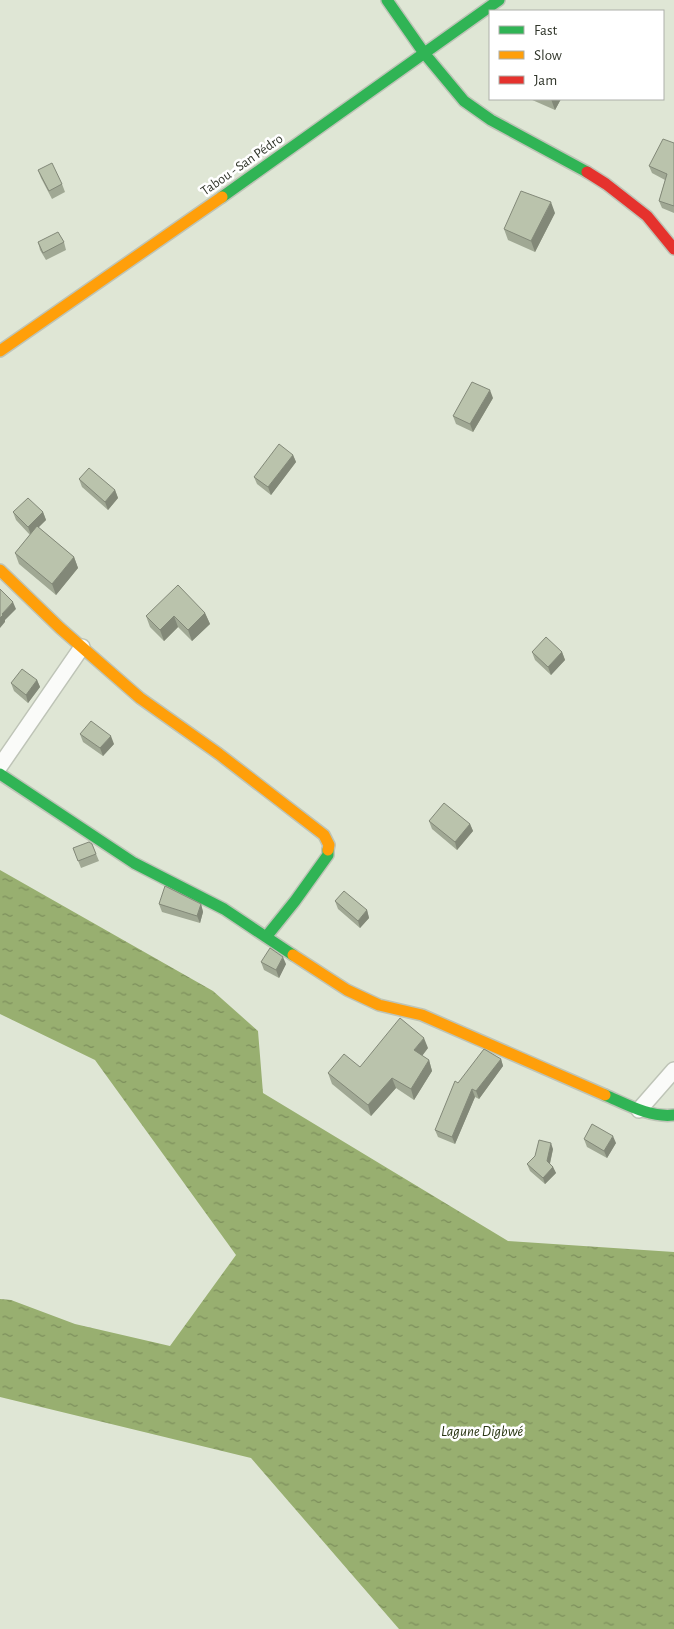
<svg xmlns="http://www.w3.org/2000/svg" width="674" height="1629" viewBox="0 0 674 1629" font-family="'Alegreya Sans',sans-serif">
  <defs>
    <pattern id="water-ripples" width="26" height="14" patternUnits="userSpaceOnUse" patternTransform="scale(1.25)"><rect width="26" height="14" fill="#98af70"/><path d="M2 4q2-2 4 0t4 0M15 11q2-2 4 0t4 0" fill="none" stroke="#7d8f5c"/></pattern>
  </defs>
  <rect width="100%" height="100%" fill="#dfe6d5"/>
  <path fill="url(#water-ripples)" d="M0 870 213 991 258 1031 263 1093 508 1241 674 1252V1629H399L251 1458 0 1397V1299L11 1300 75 1324 170 1346 236 1255 95 1060 0 1014Z"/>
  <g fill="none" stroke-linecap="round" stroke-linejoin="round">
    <defs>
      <path id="street" d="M0 766 82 647
        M639 1110 674 1070"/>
      <path id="fast" d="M387 0 424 53 464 101 491 120 587 172
        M222 197 499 0
        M0 774 134 863 224 909 293 955
        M266 937 295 901 328 855V850
        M605 1095C626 1104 650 1118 674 1115"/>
      <path id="slow" d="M0 351 222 197
        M0 570 60 628 140 698 219 754 324 835 329 845 328 850
        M293 955 347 990 379 1005 422 1015 605 1095"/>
      <path id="jam" d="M587 172 606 184 647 216 674 249"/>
    </defs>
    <use href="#street" stroke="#bec4b7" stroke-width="18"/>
    <use href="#fast" stroke="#bec4b7" stroke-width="14"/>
    <use href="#slow" stroke="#bec4b7" stroke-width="14"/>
    <use href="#jam" stroke="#bec4b7" stroke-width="14"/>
    <use href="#street" stroke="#fafbf9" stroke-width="15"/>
    <use href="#fast" stroke="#30b455" stroke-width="11"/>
    <use href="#slow" stroke="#ff9f0a" stroke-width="11"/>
    <use href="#jam" stroke="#e5322d" stroke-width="11"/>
  </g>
  <path fill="#a0a894" d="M530 99H561L555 110Z
    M674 143V213L662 208 659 201 665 180 652 173 649 166Z
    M38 170 62 184 65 192 52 199 41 178Z
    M555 213 535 252 508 240 504 229Z
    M38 242H64L66 250 46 260 40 250Z
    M493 398 473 432 456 424 453 416Z
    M293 455 296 462 271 495 257 484 254 477Z
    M79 479 115 490 118 498 108 510 82 487Z
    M13 512H43L46 520 38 527 74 557 78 568 56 595 19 564 15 553 30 535 16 520Z
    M205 613 210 624 192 641 178 627 164 641 150 627 146 616Z
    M532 652H562L565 660 551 675 535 660Z
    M37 680 40 687 28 703 14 691 11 683Z
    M80 734 114 744 103 756 83 742Z
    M429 821 470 824 473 831 457 850 432 829Z
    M92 844 99 861 81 868 73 848Z
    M335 901 367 910 369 918 360 928 338 909Z
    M159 904H201L203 912 200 923 162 912Z
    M261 962 286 964 279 978 264 970Z
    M428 1048 422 1056 429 1060 432 1071 414 1100 396 1088 371 1116 332 1084 328 1073 360 1067Z
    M501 1059 503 1066 479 1099 475 1097 455 1144 438 1137 435 1130 458 1083Z
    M584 1139 616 1143 607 1158 587 1147Z
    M553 1149 550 1164 553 1167 556 1173 545 1184 530 1171 527 1164Z"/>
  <path fill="#828878" d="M551 99H561L555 110Z
    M551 202 555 213 535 252 531 241Z
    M490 390 493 398 473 432 470 424Z
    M293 455 296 462 271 495 268 487Z
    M115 490 118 498 108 510 105 502Z
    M43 512 46 520 31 535 28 527Z
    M74 557 78 568 56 595 52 584Z
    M13 602 16 609 5 620V622L0 628V618L2 614Z
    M205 613 210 624 192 641 188 630Z
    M174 616 178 627 164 641 160 630Z
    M562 652 565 660 551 675 548 667Z
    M37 680 40 687 28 703 26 695Z
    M111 736 114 744 103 756 100 748Z
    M470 824 473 831 457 850 455 842Z
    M201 904 203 912 200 923 197 916Z
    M367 910 369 918 360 928 358 921Z
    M283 957 286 964 279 978 276 970Z
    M424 1038 428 1048 418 1061 414 1050Z
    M501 1059 503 1066 479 1099 476 1091Z
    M429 1060 432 1071 414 1100 411 1089Z
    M392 1078 396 1088 371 1116 368 1105Z
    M472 1089 475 1097 455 1144 452 1137Z
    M613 1136 616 1143 607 1158 604 1151Z
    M551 1143 553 1149 549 1167 547 1161Z
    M553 1167 556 1173 545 1184 543 1178Z"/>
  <path fill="#bac3ac" stroke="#828878" d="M663 139 674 143V206L659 201 667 174 649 166Z
    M52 163 62 184 49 191 38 170Z
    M521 191 551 202 531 241 504 229Z
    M58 232 64 242 43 253 38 242Z
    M472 382 490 390 470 424 453 416Z
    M279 444 293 455 268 487 254 477Z
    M89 468 115 490 105 502 79 479Z
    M28 498 43 512 28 527 13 512Z
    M37 526 74 557 52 584 15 553Z
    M178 585 205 613 188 630 174 616 160 630 146 616Z
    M0 589 13 602 2 614 3 615 0 618Z
    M546 637 562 652 548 667 532 652Z
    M22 669 37 680 26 695 11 683Z
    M91 721 111 736 100 748 80 734Z
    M444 803 470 824 455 842 429 821Z
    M89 842 92 844 96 854 78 861 73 848Z
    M165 886 201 904 197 916 159 904Z
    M344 891 367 910 358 921 335 901Z
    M270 948 283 957 276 970 261 962Z
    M400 1018 424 1038 414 1050 429 1060 411 1089 392 1078 368 1105 328 1073 344 1054 360 1067Z
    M484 1049 501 1059 476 1091 472 1089 452 1137 435 1130 455 1081 458 1083Z
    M592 1124 613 1136 604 1151 584 1139Z
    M539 1140 551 1143 547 1161 553 1167 543 1178 527 1164 535 1156Z"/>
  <g text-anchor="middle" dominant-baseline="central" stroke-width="5" stroke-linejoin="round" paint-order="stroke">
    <g font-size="14" fill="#31362b" stroke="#fff">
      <text transform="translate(242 165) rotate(-35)">Tabou - San Pédro</text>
    </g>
    <g font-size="15" font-style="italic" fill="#2a3613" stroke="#fff">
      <text x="482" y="1431">Lagune Digbwé</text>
    </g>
  </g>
  <rect x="489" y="10" width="175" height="90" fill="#ffffff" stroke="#adafaa"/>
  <rect x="499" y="26" width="25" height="8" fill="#30b455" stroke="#adafaa"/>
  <text x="534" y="35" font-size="15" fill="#31362b">Fast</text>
  <rect x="499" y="51" width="25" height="8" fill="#ff9f0a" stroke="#adafaa"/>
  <text x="534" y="60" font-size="15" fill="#31362b">Slow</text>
  <rect x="499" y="76" width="25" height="8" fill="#e5322d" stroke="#adafaa"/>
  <text x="534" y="85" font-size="15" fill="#31362b">Jam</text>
</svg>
